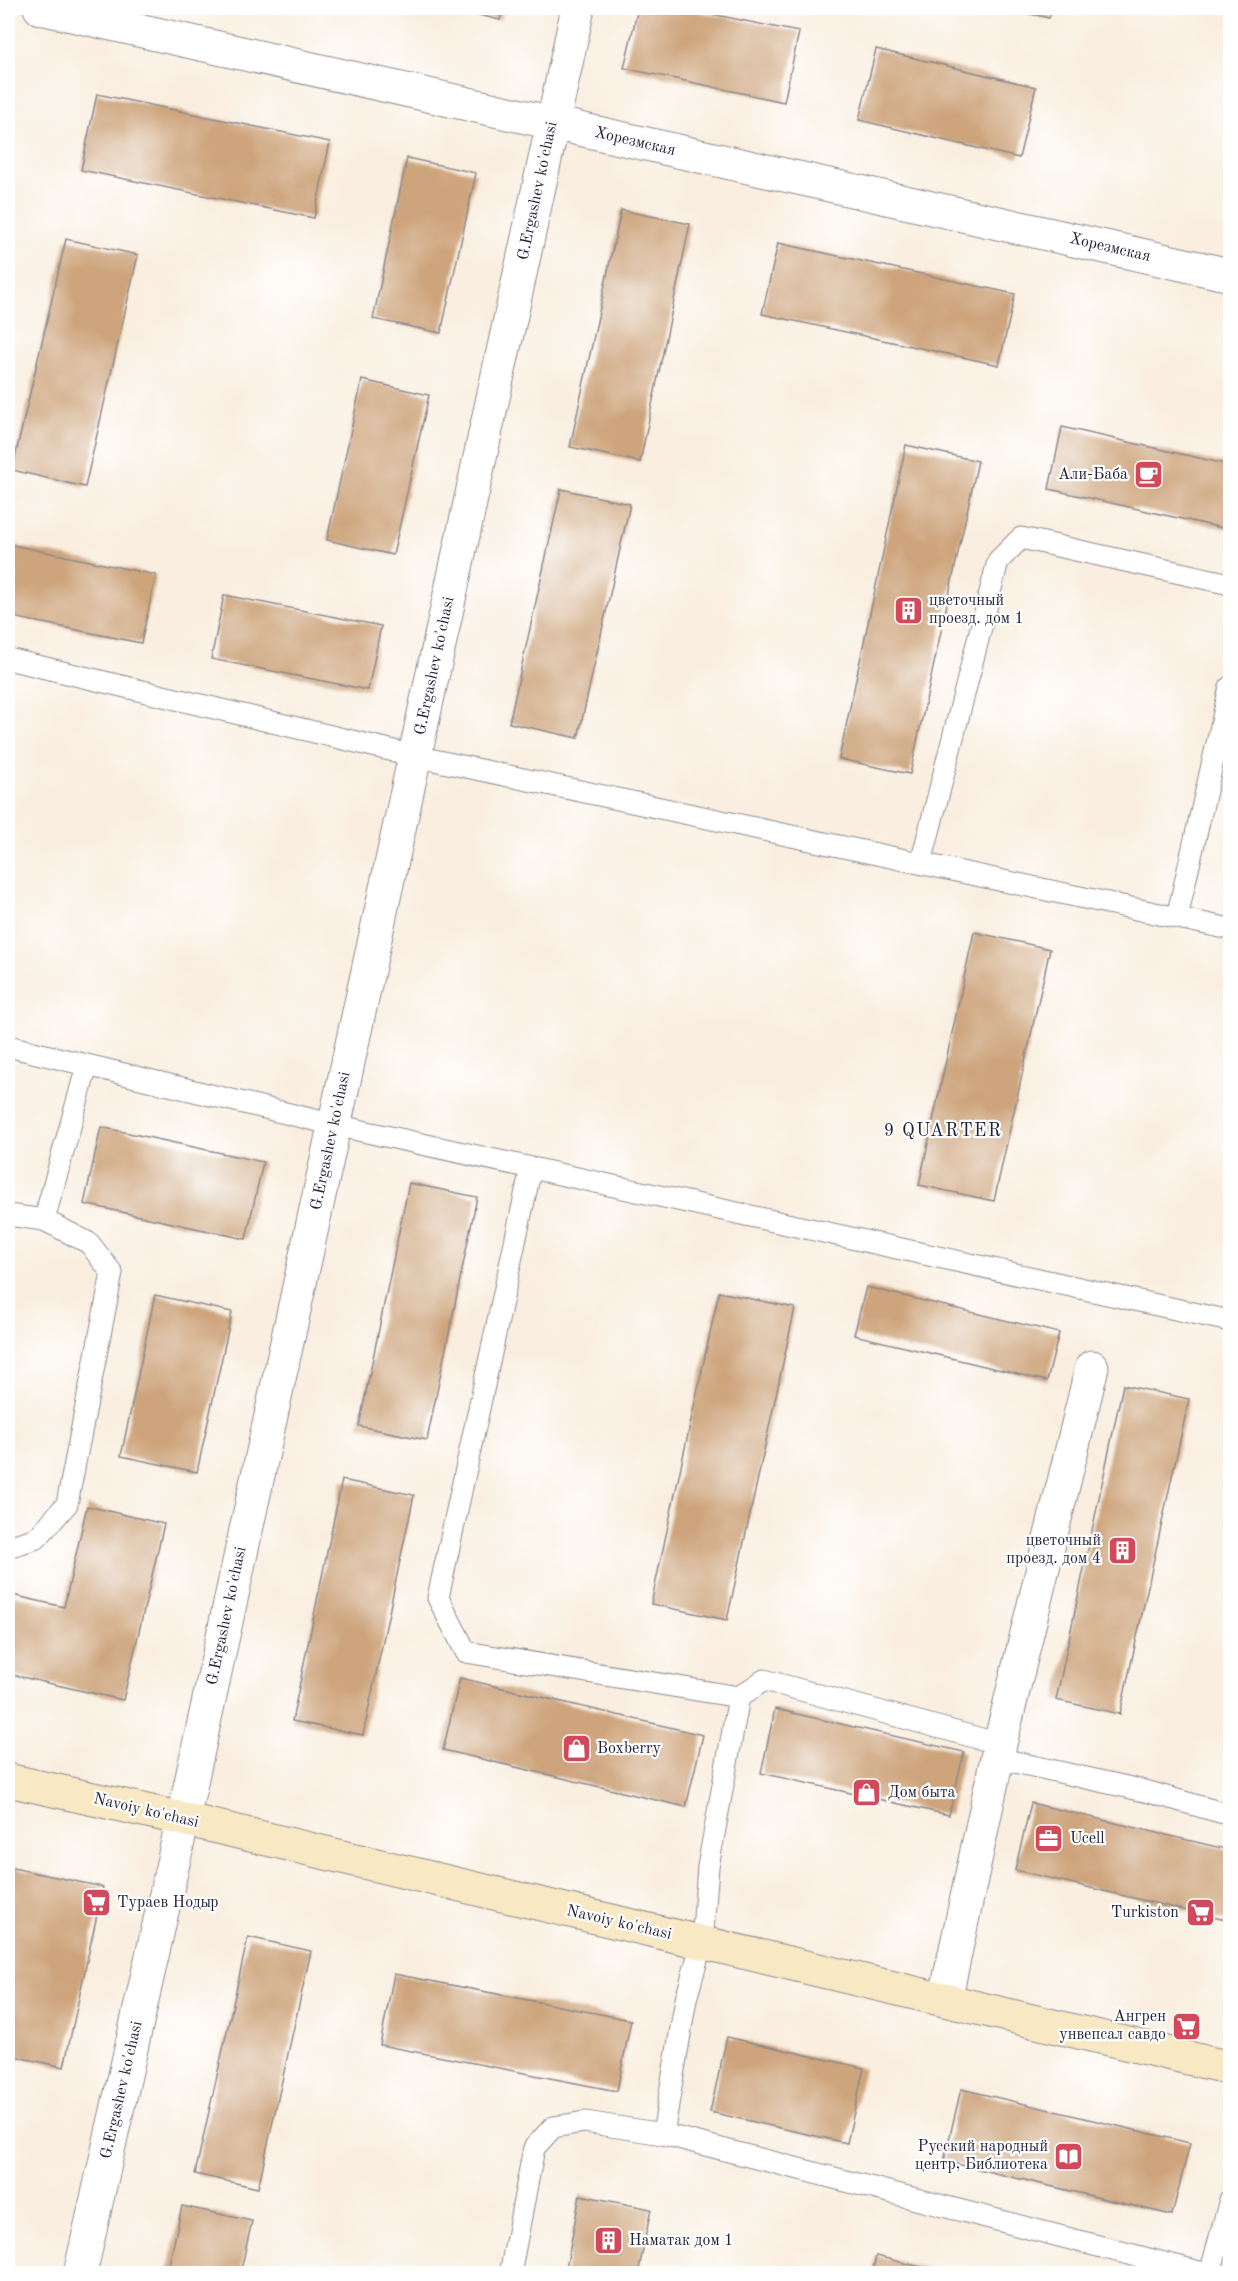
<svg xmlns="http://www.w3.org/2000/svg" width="1238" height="2281" viewBox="0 0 1238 2281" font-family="'Old Standard TT',serif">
  <rect width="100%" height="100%" fill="#fff"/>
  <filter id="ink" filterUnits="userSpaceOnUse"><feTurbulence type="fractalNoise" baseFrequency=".0167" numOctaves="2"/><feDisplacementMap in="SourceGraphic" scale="12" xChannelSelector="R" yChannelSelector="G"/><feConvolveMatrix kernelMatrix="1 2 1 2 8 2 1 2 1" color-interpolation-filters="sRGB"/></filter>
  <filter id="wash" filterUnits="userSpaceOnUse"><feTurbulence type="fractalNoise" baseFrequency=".008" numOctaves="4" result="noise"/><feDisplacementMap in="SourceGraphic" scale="24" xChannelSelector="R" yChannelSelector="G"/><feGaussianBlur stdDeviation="1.35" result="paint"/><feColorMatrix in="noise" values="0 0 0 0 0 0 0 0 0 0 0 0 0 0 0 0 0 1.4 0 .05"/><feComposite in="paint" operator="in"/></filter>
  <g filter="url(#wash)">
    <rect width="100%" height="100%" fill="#f9eedf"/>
    <g id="blocks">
      <path fill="#cda47b" d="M450 8H503L500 20Z
        M638 8H682L799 32 784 102 624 68Z
        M1006 8H1052L1049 18Z
        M876 49 1036 87 1019 158 859 120Z
        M97 94 330 142 314 218 81 170Z
        M407 158 476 173 441 333 373 319Z
        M621 210 690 224 640 462 570 447Z
        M66 239 138 255 85 487 12 470Z
        M778 243 1015 294 999 365 762 314Z
        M362 380 429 395 393 555 327 540Z
        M1062 427 1230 465V514L1227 529 1049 489Z
        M906 445 978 461 910 774 839 759Z
        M561 489 630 504 578 738 509 723Z
        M8 544 156 575 141 643 8 616Z
        M224 595 381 626 368 690 211 659Z
        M974 932 1050 949 994 1201 919 1185Z
        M101 1127 263 1162 246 1239 84 1204Z
        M409 1183 477 1197 427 1440 359 1426Z
        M866 1287 1059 1333 1047 1381 854 1335Z
        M719 1292 795 1308 727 1620 651 1604Z
        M155 1295 232 1312 197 1472 121 1456Z
        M1123 1385 1189 1399 1120 1714 1056 1700Z
        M342 1480 414 1495 363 1735 292 1721Z
        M87 1506 164 1524 123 1700 8 1674V1594L64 1607Z
        M460 1678 703 1735 686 1807 443 1750Z
        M775 1709 964 1752 949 1815 761 1773Z
        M1031 1803 1230 1850V1921L1015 1870Z
        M8 1867 103 1887 64 2067 8 2055Z
        M248 1937 311 1951 258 2188 195 2174Z
        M394 1974 631 2020 617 2091 380 2045Z
        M727 2037 864 2068 847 2143 710 2112Z
        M961 2089 1190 2143 1172 2215 944 2161Z
        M580 2195 651 2209 638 2274H565Z
        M182 2206 252 2221 240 2274H167Z
        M876 2256 937 2271V2274H872Z"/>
    </g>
  </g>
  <g filter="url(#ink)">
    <use href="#blocks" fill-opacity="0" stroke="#8e888d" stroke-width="1.5"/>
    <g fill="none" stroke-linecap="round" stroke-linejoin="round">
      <defs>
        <path id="service" d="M8 659 415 756 1230 929
          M921 863 998 561 1021 538 1230 584
          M1177 917 1230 687
          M8 1046 335 1125 1230 1321
          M531 1168 438 1598 466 1652 739 1697
          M8 1215 44 1220
          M8 1547 37 1538 67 1504 112 1273 89 1243 44 1220 87 1066
          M1000 1744 764 1680 739 1697 708 1867 702 1942 686 1999 663 2134 1207 2274
          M997 1758 1149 1792 1230 1815
          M510 2274 534 2148 553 2127 585 2122 663 2134
          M1210 2274 1230 2200"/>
        <path id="minor" d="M40 8 1230 275
          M945 2000 1000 1744 1092 1367
          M80 2274 183 1819 578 8"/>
        <path id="secondary" d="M8 1780 183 1819 1230 2068"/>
      </defs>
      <use href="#service" stroke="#8e888d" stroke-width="23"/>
      <use href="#minor" stroke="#8e888d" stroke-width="35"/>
      <use href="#secondary" stroke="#8e888d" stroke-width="35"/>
      <use href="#service" stroke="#fff" stroke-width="21"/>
      <use href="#minor" stroke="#fff" stroke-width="33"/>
      <use href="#secondary" stroke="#f8e8c3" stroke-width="33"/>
    </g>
  </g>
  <defs>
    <symbol id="cafe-square" viewBox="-11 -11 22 22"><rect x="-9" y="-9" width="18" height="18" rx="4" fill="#d1495b" stroke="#fff"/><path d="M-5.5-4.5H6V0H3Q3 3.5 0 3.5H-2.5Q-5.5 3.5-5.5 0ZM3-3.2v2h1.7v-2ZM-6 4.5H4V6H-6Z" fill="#fff"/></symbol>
    <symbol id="building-square" viewBox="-11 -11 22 22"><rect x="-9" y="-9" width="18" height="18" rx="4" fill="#d1495b" stroke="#fff"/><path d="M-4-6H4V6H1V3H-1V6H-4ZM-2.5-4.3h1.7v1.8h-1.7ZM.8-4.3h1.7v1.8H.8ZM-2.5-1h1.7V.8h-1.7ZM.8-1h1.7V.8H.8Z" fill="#fff"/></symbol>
    <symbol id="shop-square" viewBox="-11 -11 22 22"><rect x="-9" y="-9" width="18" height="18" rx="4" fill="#d1495b" stroke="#fff"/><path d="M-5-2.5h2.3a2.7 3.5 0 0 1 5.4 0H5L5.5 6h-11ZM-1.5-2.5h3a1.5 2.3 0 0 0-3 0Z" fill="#fff"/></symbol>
    <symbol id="office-square" viewBox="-11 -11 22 22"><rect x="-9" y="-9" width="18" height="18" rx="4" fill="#d1495b" stroke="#fff"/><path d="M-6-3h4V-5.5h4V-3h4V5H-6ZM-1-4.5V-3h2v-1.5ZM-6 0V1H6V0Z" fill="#fff"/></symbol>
    <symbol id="supermarket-square" viewBox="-11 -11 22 22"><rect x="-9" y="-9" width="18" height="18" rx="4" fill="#d1495b" stroke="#fff"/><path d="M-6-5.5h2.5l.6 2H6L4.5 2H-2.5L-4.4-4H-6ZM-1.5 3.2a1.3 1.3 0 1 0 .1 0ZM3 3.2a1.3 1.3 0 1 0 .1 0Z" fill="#fff"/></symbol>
    <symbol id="library-square" viewBox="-11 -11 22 22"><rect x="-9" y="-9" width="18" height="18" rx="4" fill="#d1495b" stroke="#fff"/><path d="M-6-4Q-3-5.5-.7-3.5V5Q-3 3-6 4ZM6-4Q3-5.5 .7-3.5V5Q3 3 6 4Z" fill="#fff"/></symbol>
  </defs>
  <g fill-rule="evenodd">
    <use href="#cafe-square" x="1132" y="458" width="33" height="33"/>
    <use href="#building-square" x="892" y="594" width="33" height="33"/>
    <use href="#building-square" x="1106" y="1534" width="33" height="33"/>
    <use href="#shop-square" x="560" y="1732" width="33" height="33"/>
    <use href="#shop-square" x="850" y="1776" width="33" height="33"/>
    <use href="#office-square" x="1032" y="1822" width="33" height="33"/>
    <use href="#supermarket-square" x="80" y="1886" width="33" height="33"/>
    <use href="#supermarket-square" x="1184" y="1896" width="33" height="33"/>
    <use href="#supermarket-square" x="1170" y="2010" width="33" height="33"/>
    <use href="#library-square" x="1052" y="2140" width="33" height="33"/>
    <use href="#building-square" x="592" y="2224" width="33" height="33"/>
  </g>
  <g text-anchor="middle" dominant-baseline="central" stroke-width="4.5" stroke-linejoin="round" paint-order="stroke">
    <g font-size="16" fill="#22223b" stroke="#fff">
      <text transform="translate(635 142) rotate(13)">Хорезмская</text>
      <text transform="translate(538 191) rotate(-78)">G.Ergashev ko'chasi</text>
      <text transform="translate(1110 248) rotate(13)">Хорезмская</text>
      <text transform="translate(435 666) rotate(-78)">G.Ergashev ko'chasi</text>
      <text transform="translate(331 1141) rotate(-78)">G.Ergashev ko'chasi</text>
      <text transform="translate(227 1616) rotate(-78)">G.Ergashev ko'chasi</text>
      <text transform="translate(146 1811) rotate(13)">Navoiy ko'chasi</text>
      <text transform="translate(619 1923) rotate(13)">Navoiy ko'chasi</text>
      <text transform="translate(122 2090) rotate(-77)">G.Ergashev ko'chasi</text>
    </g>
    <g font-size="16" fill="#22223b" stroke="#fff" text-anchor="start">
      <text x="1128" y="475" text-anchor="end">Али-Баба</text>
      <text x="929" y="601">цветочный<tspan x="929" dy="18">проезд. дом 1</tspan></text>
      <text x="1101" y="1541" text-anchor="end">цветочный<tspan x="1101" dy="18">проезд. дом 4</tspan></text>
      <text x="597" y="1749">Boxberry</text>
      <text x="888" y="1793">Дом быта</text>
      <text x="1070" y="1839">Ucell</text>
      <text x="117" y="1903">Тураев Нодыр</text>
      <text x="1179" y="1913" text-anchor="end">Turkiston</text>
      <text x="1166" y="2017" text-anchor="end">Ангрен<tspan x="1166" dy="18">унвепсал савдо</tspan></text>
      <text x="1048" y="2147" text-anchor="end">Русский народный<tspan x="1048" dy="18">центр, Библиотека</tspan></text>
      <text x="629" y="2241">Наматак дом 1</text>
    </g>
    <g font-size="18" letter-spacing="1.5" fill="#22223b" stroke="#fff">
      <text x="943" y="1131">9 QUARTER</text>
    </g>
  </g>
  <rect width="1238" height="2281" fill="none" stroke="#fff" stroke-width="30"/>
</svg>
